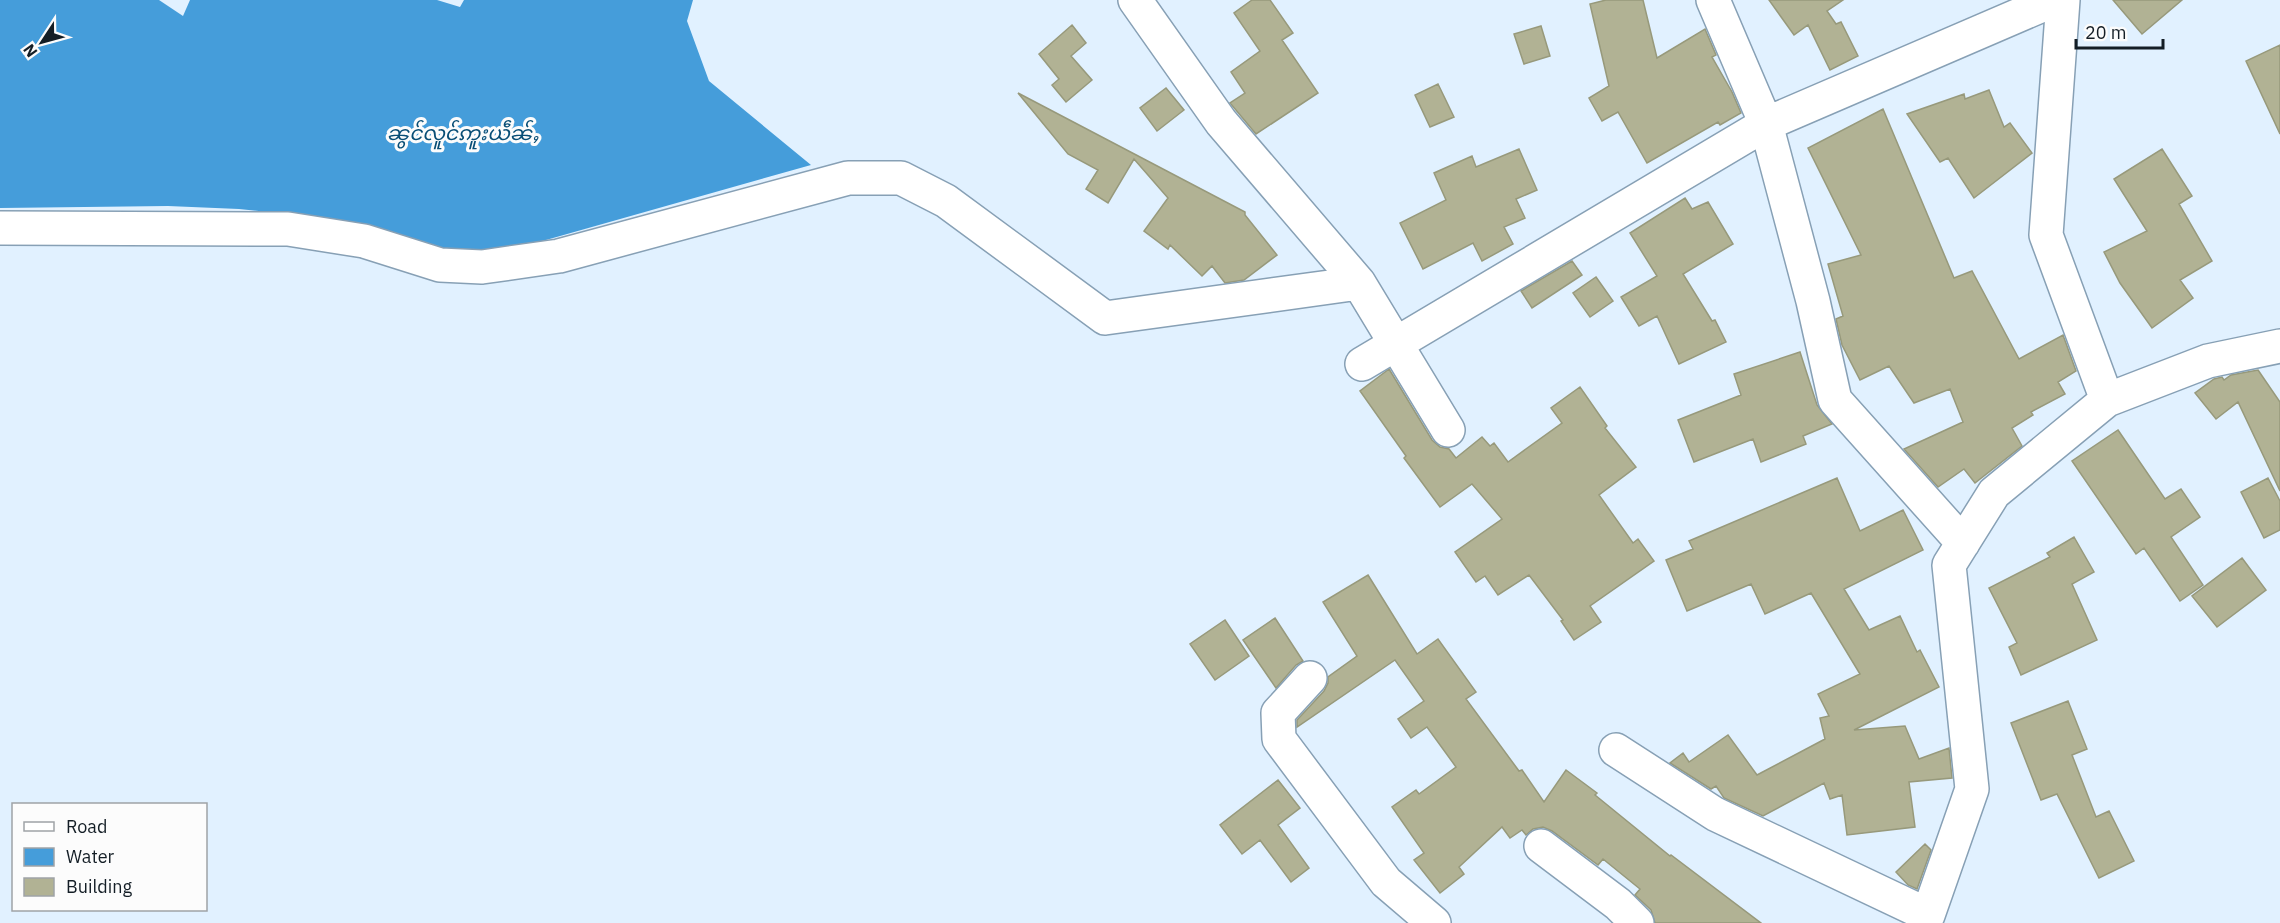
<svg xmlns="http://www.w3.org/2000/svg" width="2280" height="923" viewBox="0 0 2280 923" font-family="'IBM Plex Sans','Noto Sans Myanmar',sans-serif">
  <rect width="100%" height="100%" fill="#e1f1ff"/>
  <path fill="#459dda" d="M0 0H159L183 16 190 0H437L460 7 464 0H693L687 21 709 81 811 165 475 260 325 218 239 209 168 206 0 208Z"/>
  <path fill="#b1b294" stroke="#97997b" stroke-width="1.5" d="M1252 0H1270L1293 33 1282 40 1318 93 1256 134 1230 103 1245 93 1231 72 1260 51 1234 13Z
    M1606 0H1643L1657 58 1705 29 1716 55 1712 57 1732 92 1741 113 1720 125 1718 122 1647 163 1618 112 1602 121 1589 98 1609 86 1590 4Z
    M1769 0H1843L1827 11 1836 24 1841 22 1858 56 1830 70 1808 25 1794 35Z
    M2113 0H2182L2142 34Z
    M1072 25 1086 43 1071 56 1092 80 1066 102 1052 85 1059 79 1039 54Z
    M1541 26 1550 56 1524 64 1514 34Z
    M2280 45V134L2246 61Z
    M1438 84 1454 117 1430 127 1415 95Z
    M1166 88 1184 110 1157 131 1140 108Z
    M1989 90 2004 127 2010 123 2032 153 1974 198 1948 158 1940 162 1907 114 1964 94 1965 99Z
    M1018 93 1245 212V215L1277 255 1244 280 1225 283 1212 266 1202 276 1170 245 1168 249 1144 231 1168 198 1134 159 1108 203 1086 189 1098 170 1068 154Z
    M1883 109 1954 278 1972 271 2019 359 2063 335 2076 371 2058 382 2065 394 2031 412 2033 415 2012 428 2022 446 1975 483 1964 469 1938 487 1904 449 1963 422 1950 389 1914 403 1889 366 1860 380 1842 345 1836 319 1843 316 1828 264 1861 255 1808 148Z
    M1519 149 1537 190 1516 199 1525 218 1504 227 1513 244 1482 261 1473 243 1423 269 1400 223 1446 200 1434 173 1472 156 1476 167Z
    M2162 149 2192 196 2179 204 2212 261 2180 280 2193 298 2152 328 2120 283 2104 252 2147 231 2114 179Z
    M1685 198 1692 209 1708 202 1733 244 1683 274 1712 321 1715 320 1726 342 1679 364 1657 316 1639 326 1621 297 1657 276 1630 233Z
    M1572 261 1582 275 1532 308 1521 291Z
    M1596 277 1613 301 1590 317 1573 293Z
    M1800 352 1817 405 1832 424 1803 436 1806 444 1761 462 1753 439 1694 462 1678 420 1741 395 1734 374Z
    M1389 369 1432 440 1440 447 1449 449 1456 458 1482 437 1490 446 1494 443 1508 462 1562 423 1551 408 1580 387 1607 426 1605 428 1636 467 1599 495 1633 543 1638 539 1654 561 1590 606 1601 622 1574 640 1561 621 1563 620 1529 575 1498 595 1485 576 1476 582 1455 552 1502 519 1472 484 1440 507 1404 458 1406 456 1360 391Z
    M2258 370 2280 402V491L2238 402 2216 419 2195 393 2214 379 2222 377 2224 380 2231 375Z
    M2118 430 2165 499 2181 489 2200 517 2171 537 2203 585 2180 601 2144 548 2136 554 2072 461Z
    M1837 478 1860 531 1903 510 1923 550 1844 589 1869 630 1900 616 1917 652 1920 650 1939 687 1854 730 1905 726 1919 759 1949 748 1952 778 1909 782 1915 827 1847 835 1842 795 1830 799 1824 783 1763 816 1724 798 1716 786 1711 789 1670 763 1683 753 1689 762 1728 735 1757 775 1825 739 1820 718 1829 716 1818 694 1860 674 1811 593 1765 614 1751 584 1687 611 1666 560 1693 549 1689 541Z
    M2268 478 2280 501V530L2264 538 2241 492Z
    M2074 537 2094 572 2072 584 2097 640 2021 675 2009 647 2017 643 1989 588 2050 557 2047 553Z
    M2242 558 2266 590 2217 627 2192 596Z
    M1368 575 1417 654 1438 639 1476 692 1466 699 1519 771 1522 770 1544 802 1566 770 1597 793 1595 795 1670 856 1671 855 1761 923H1655L1651 910 1635 895 1640 889 1603 859 1598 865 1552 831 1543 827 1533 829 1526 835 1522 830 1510 838 1502 827 1459 867 1464 874 1440 893 1414 860 1424 853 1392 807 1416 790 1419 794 1456 767 1427 727 1411 738 1398 719 1424 701 1395 660 1297 727V720L1324 691 1328 683V677L1357 656 1323 602Z
    M1275 618 1303 661 1296 665 1276 688 1243 640Z
    M1225 620 1249 656 1215 680 1190 644Z
    M2068 701 2087 749 2072 755 2096 817 2109 811 2134 861 2099 878 2057 794 2041 800 2011 723Z
    M1278 780 1300 808 1278 825 1309 868 1291 882 1260 840 1242 854 1220 825Z
    M1925 844 1931 850 1917 889 1908 885 1896 872Z"/>
  <g fill="none" stroke-linecap="round" stroke-linejoin="round">
    <defs>
      <path id="minor" d="M1135 0 1221 122 1359 283 1448 430
        M1713 0 1766 124 1813 301 1835 400 1963 543
        M2063 0 2046 235 2107 400
        M0 228 288 229 364 241 440 265 482 267 559 256 848 178H901L946 201 1105 318 1359 283
        M1362 364 1766 124 2054 0
        M1310 678 1278 713 1279 739 1386 882 1434 923
        M1616 750 1715 814 1928 915
        M1541 846 1618 904 1637 923
        M1924 923 1928 915 1972 789 1949 565 1994 493 2107 400 2208 361 2280 346"/>
    </defs>
    <use href="#minor" stroke="#87a0b5" stroke-width="36"/>
    <use href="#minor" stroke="#fff" stroke-width="33"/>
  </g>
  <g text-anchor="middle" dominant-baseline="central" stroke-width="6" stroke-linejoin="round" paint-order="stroke">
    <g font-size="20" font-style="italic" fill="#084e76" stroke="#fcfcfc">
      <text x="463" y="132">ၼွင်လူင်ဢူးယဵၼ်ႇ</text>
    </g>
  </g>
  <rect x="12" y="803" width="195" height="108" fill="#fcfcfc" stroke="#9fa3a6" stroke-width="1.5"/>
  <rect x="24" y="822" width="30" height="9" fill="#ffffff" stroke="#9fa3a6" stroke-width="1.5"/>
  <text x="66" y="833" font-size="18" fill="#141e26">Road</text>
  <rect x="24" y="848" width="30" height="18" fill="#459dda" stroke="#9fa3a6" stroke-width="1.5"/>
  <text x="66" y="863" font-size="18" fill="#141e26">Water</text>
  <rect x="24" y="878" width="30" height="18" fill="#b1b294" stroke="#9fa3a6" stroke-width="1.5"/>
  <text x="66" y="893" font-size="18" fill="#141e26">Building</text>
  <g transform="translate(42 42) rotate(234)" stroke="#fcfcfc" stroke-width="4.5" paint-order="stroke">
  <path d="M0-4.5L10 22L0 15L-10 22Z" fill="#141e26"/>
  <text y="-9" font-size="16" font-weight="bold" text-anchor="middle" fill="#141e26">N</text>
  </g>
  <path d="M2076 39v9h87v-9" fill="none" stroke="#141e26" stroke-width="3"/>
  <text x="2085" y="39" font-size="18" fill="#141e26" stroke="#fcfcfc" stroke-width="4.5" paint-order="stroke">20 m</text>
</svg>
